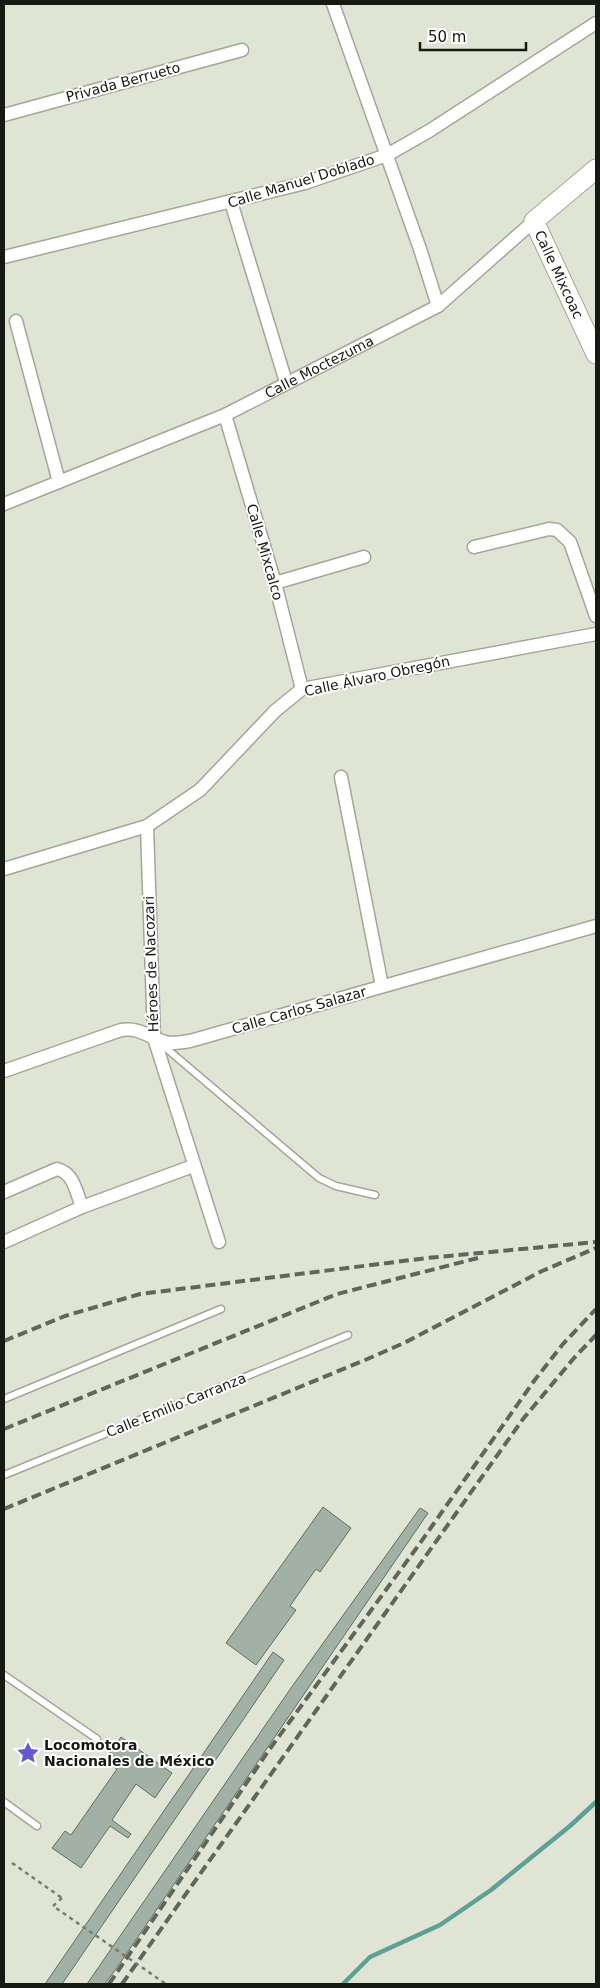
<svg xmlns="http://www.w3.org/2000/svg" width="600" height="1988" viewBox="0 0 600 1988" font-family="'DejaVu Sans',sans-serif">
  <rect width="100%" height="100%" fill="#dfe4d4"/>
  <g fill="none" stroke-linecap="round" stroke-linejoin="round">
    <path stroke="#5ca097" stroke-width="4.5" d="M343 1984 370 1957 440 1925 491 1890 570 1826 596 1802"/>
  </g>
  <path fill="#a2b0a5" stroke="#616e64" d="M323 1507 351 1528 320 1572 316 1569 290 1606 296 1610 256 1665 226 1643Z
    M420 1508 428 1513 118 1966 105 1984H87L291 1688Z
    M273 1652 284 1660 62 1984H45Z
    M121 1737 172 1773 155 1798 136 1784 112 1820 131 1834 128 1838 110 1826 81 1868 52 1848 65 1831 71 1835 117 1769 105 1761Z"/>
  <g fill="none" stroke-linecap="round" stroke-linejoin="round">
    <defs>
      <path id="lane" d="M160 1043 319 1178 336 1186 375 1195
        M4 1399 221 1309
        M4 1475 348 1335
        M4 1675 97 1739
        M4 1802 37 1826"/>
      <g id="street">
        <path d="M333 4 420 249 438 306"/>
        <path d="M4 115 242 50"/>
        <path d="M231 202 286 382"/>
        <path d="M4 257 305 183 387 155 429 131 596 23"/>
        <path d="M16 321 59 482"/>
        <path d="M225 415 275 583 302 689"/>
        <path id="s1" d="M4 504 225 415 438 306 534 221"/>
        <path d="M474 547 549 529 557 530 570 542 596 616"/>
        <path d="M275 583 364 557"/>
        <path d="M341 777 382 986"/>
        <path d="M147 826 154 1038 219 1242"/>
        <path d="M4 869 147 826 200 790 275 711 302 689 596 634"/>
        <path d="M4 1071 121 1030C143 1027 150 1040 170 1043 176 1043 184 1042 190 1041L596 926"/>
        <path d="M4 1192 57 1169C74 1173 76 1192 82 1207"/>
        <path d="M4 1242 82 1207 193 1166"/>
      </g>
      <g id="secondary">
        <path id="s2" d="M596 169 534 221 596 354"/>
      </g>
    </defs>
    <use href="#lane" stroke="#a3a798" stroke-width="9"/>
    <use href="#street" stroke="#a3a798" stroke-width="15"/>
    <use href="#secondary" stroke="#a3a798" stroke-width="21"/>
    <path stroke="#787c71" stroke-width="2.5" stroke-dasharray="4 4" stroke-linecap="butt" d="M12 1863 62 1898"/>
    <use href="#lane" stroke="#fff" stroke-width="6"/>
    <use href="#street" stroke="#fff" stroke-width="12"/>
    <use href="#secondary" stroke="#fff" stroke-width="19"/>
    <path stroke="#61655b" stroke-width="4" stroke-dasharray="10 5" stroke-linecap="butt" d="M4 1341 65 1316 140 1294 427 1258 596 1242
      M4 1429 337 1294 478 1258
      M4 1509 365 1360 404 1343 542 1271 596 1248
      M109 1984 269 1750 418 1546 534 1381 563 1344 596 1309
      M122 1984 523 1419 574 1358 596 1335"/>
    <path stroke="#787c71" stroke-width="2.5" stroke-dasharray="4 4" stroke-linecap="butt" d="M62 1898 53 1906 166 1984"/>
  </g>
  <defs>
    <symbol id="sight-bare" viewBox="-9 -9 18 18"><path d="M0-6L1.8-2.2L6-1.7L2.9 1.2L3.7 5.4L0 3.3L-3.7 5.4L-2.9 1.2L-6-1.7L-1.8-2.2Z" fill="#6558d2" stroke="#fff" stroke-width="2.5" paint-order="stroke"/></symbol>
  </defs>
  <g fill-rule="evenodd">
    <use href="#sight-bare" x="12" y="1737" width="32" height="32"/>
  </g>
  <g text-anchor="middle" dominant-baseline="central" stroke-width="4" stroke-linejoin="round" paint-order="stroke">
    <g font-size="14" fill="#171913" stroke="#fff">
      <text transform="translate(123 82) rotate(-15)">Privada Berrueto</text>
      <text transform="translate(301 181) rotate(-17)">Calle Manuel Doblado</text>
      <text stroke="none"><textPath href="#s2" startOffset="140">Calle Mixcoac</textPath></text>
      <text stroke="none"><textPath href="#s1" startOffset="344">Calle Moctezuma</textPath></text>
      <text transform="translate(265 552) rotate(74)">Calle Mixcalco</text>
      <text transform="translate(377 676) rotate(-12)">Calle Álvaro Obregón</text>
      <text transform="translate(151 964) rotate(-92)">Héroes de Nacozari</text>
      <text transform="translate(299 1010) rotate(-16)">Calle Carlos Salazar</text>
      <text transform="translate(176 1405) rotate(-22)">Calle Emilio Carranza</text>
    </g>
    <g font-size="14" font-weight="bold" fill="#171913" stroke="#fff" text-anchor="start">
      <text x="44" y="1745">Locomotora<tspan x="44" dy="16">Nacionales de México</tspan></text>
    </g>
  </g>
  <rect width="600" height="1988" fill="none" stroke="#171913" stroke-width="10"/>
  <path d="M420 42v8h106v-8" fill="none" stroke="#171913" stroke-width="2.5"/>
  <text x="428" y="42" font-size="15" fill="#171913" stroke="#ffffff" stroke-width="4" paint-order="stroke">50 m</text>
</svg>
